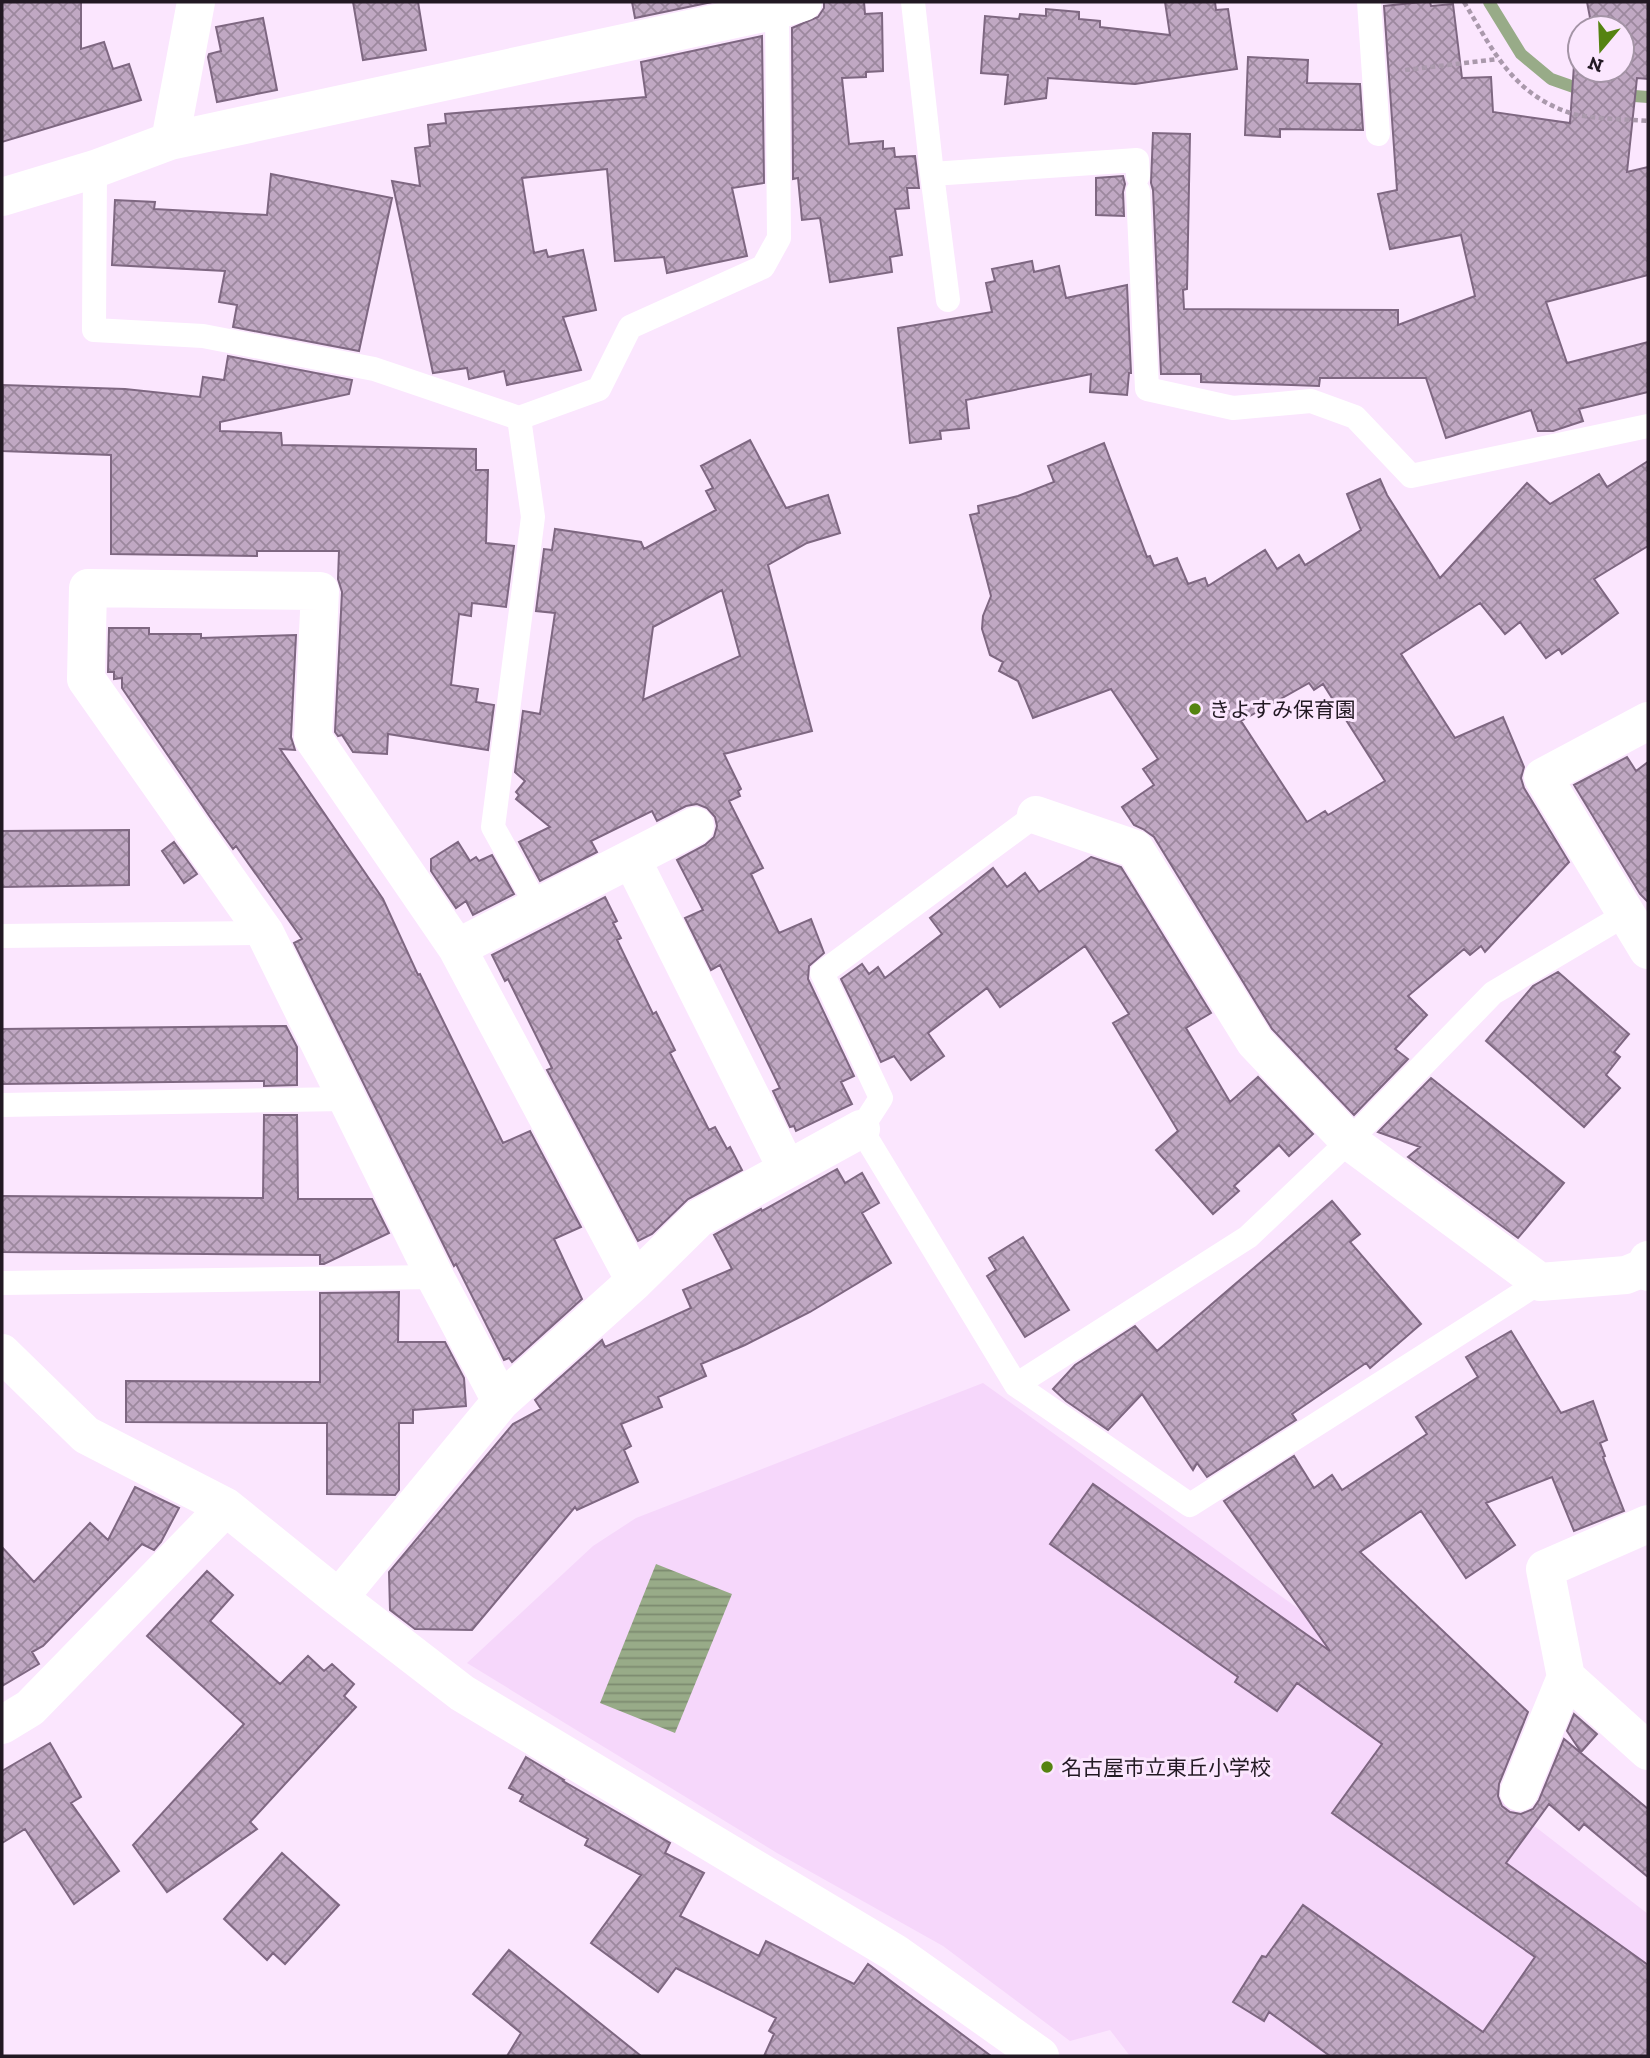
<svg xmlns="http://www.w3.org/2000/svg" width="1650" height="2058" viewBox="0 0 1650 2058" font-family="'Zilla Slab','Noto Sans JP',serif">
  <defs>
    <pattern id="water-rules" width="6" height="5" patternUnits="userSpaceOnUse" patternTransform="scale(1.75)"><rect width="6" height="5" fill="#98ab88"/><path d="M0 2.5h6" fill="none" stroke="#7c8a6f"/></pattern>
    <pattern id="building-cross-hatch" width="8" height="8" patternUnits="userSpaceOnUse" patternTransform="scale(1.75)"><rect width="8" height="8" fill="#c0a8c3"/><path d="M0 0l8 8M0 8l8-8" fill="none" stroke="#9c889e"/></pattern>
  </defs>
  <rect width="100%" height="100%" fill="#fbe6fe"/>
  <path fill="#f6d7fb" d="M983 1383 1345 1642 1346 1680 1648 1914V2056H1130L1110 2030 1070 2041 943 1946 777 1853 467 1663 593 1546 636 1518Z"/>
  <path fill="url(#water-rules)" d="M656 1564 732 1594 675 1733 600 1703Z"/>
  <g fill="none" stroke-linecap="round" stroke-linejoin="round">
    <path stroke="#98ab88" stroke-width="12" d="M1489 2 1521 54 1551 79 1588 92
      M1620 95 1648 97"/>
  </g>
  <path fill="url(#building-cross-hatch)" stroke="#7e6781" stroke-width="2" fill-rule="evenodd" d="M2 2H81V49L104 42 113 69 129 64 141 100 2 142Z
    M353 2H418L426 50 363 60Z
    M632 2H712L635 18Z
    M824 2H864L865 14 882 13 883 71 866 72V77L842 78 849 144 883 141V149L894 148 895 157 915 156 919 188H907L909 208 895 209 902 255 890 257 892 272 830 282 820 218 802 220 798 178 793 179 792 28 818 17 824 8Z
    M1165 2H1215L1216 10 1228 9 1237 69 1135 84 1048 78 1046 98 1005 104 1008 75 981 73 985 16 1019 19 1020 14 1046 16V9L1079 12V19L1100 21V27L1170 35Z
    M1422 2H1430L1431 6 1453 4 1462 78 1491 77 1493 112 1570 123 1574 65 1580 59V70H1622V28H1592L1587 2H1648V79L1637 78 1627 172 1648 167V275L1546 302 1567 363 1648 342V392L1579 409 1583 421 1553 431H1538L1531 410 1446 438 1426 378H1320L1319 386 1201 382V374H1161L1153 190 1151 183 1153 133 1190 134 1187 289 1183 290 1184 309 1398 310V325L1475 296 1461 235 1390 249 1378 194 1397 190 1384 6Z
    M263 18 277 90 217 102 208 57 209 54 221 51 216 27Z
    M762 36 764 183 732 188 747 256 667 273 664 257 615 261 607 169 522 178 534 253 546 250 548 257 583 250 596 310 563 317 581 370 507 385 504 371 469 379 467 368 433 373 392 181 420 186 415 148 430 146 428 125 446 123 445 114 646 97 641 62Z
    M1248 57 1308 60 1307 83 1360 84 1363 130 1280 129V137L1245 135Z
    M271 174 392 198 359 351 233 327 237 305 219 302 225 271 112 265 115 200 155 202 154 209 267 215Z
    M1123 176 1125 184 1123 192 1124 216 1096 215V178Z
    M1032 261 1034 272 1059 266 1066 298 1127 285 1131 373H1129L1127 395 1090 392 1091 374 966 400 969 428 940 431 941 439 910 443 898 328 992 312 986 283 995 281 992 269Z
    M228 356 352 380 349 394 220 422V431L281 433 282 445 476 449V470H488L486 543 514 546 506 607 472 603 471 616 459 614 451 685 478 689 476 702 494 705 488 750 388 734 387 754 353 752 342 735 338 736 335 732 342 592 338 579 339 551H257V556L111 554V455L2 451 3 385 125 389 200 397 203 377 224 380Z
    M750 440 786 508 828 495 840 533 807 543 768 565 812 731 724 754 741 789 738 791 740 796 729 801 763 868 751 874 779 933 811 919 824 953 809 966 808 979 854 1076 841 1082 852 1104 796 1131 794 1126 790 1127 773 1091 780 1088 720 965 711 970 685 918 703 910 677 860 705 845 714 837 717 826 715 817 707 808 697 804 686 806 657 821 652 811 591 841 597 852 540 881 519 842 550 827 516 799 519 795 516 792 525 781 515 772 523 711 540 714 555 613 536 611 544 549 552 550 555 529 641 542 644 549 716 510 706 491 713 488 701 466ZM722 590 740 656 643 700 653 627Z
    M1104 443 1147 557 1150 556 1154 566 1177 558 1188 584 1205 578 1208 586 1265 550 1277 569 1299 555 1305 565 1361 530 1347 494 1380 479 1387 495 1440 578 1527 483 1550 504 1599 474 1607 487 1648 461V546L1594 579 1618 613 1562 654 1559 649 1546 658 1520 622 1505 634 1480 603 1401 654 1455 738 1503 717 1524 767 1521 778 1524 788 1569 862 1485 952 1481 946 1470 955 1464 949 1408 996 1427 1015 1395 1049 1408 1059 1354 1115 1272 1029 1154 837 1143 829 1134 825 1122 807 1154 785 1143 769 1158 759 1111 689 1033 718 1018 681 999 671 1003 662 990 655 982 629 983 616 991 596 970 515 979 513 978 506 1018 496 1054 482 1048 466ZM1309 683 1314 690 1323 684 1385 781 1328 815 1325 811 1307 822 1241 721Z
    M109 628H149V634H201V638L296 635 291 737 295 750 280 749 383 899 418 975 420 974 503 1143 530 1131 581 1227 554 1239 582 1299 512 1362 509 1358 504 1360 456 1264 454 1266 294 943 302 939 236 846 233 849 210 817 122 688V678L114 679V672H108Z
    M1627 757 1636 771 1648 762V902L1640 894 1574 785Z
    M129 830V885L2 887V831Z
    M174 842 197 874 184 883 162 851Z
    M458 842 470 861 476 857 479 861 492 855 514 894 473 915 466 901 456 908 431 871V859Z
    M1091 857 1121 867 1211 1013 1186 1028 1230 1102 1258 1077 1313 1134 1289 1156 1279 1145 1234 1186 1239 1191 1213 1214 1156 1150 1178 1131 1113 1023 1129 1014 1085 946 1000 1007 987 988 928 1033 944 1056 911 1080 894 1056 881 1062 841 979 862 964 869 974 878 967 885 978 942 934 930 918 993 868 1007 887 1025 873 1039 892Z
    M605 897 617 921 613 923 621 938 617 940 653 1014 656 1012 675 1050 670 1053 709 1130 715 1127 727 1149 730 1147 742 1170 688 1199 652 1234 638 1241 547 1070 552 1068 508 979 505 981 492 955Z
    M1558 972 1629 1034 1614 1052 1620 1057 1606 1075 1620 1088 1584 1127 1486 1041 1533 986Z
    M286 1026 297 1047V1085L264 1086V1081L2 1084V1029Z
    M1431 1078 1564 1183 1518 1238 1408 1157 1420 1147 1378 1132Z
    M264 1115H297L298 1199H372L389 1233 324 1264H320V1255L2 1252V1196L263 1198Z
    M837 1169 845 1183 862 1173 879 1203 862 1213 891 1263 810 1312 745 1345 701 1364 706 1376 658 1397 662 1407 621 1424 631 1446 624 1450 638 1482 577 1510 575 1507 472 1630 415 1629 390 1610 389 1572 513 1424 541 1409 535 1400 602 1340 605 1347 691 1308 683 1290 732 1269 714 1235 761 1209 762 1211Z
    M1332 1201 1360 1234 1350 1242 1421 1324 1370 1368 1366 1363 1292 1414 1296 1420 1207 1477 1197 1463 1193 1470 1142 1394 1108 1430 1066 1401 1053 1389 1075 1365 1135 1326 1157 1351Z
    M1023 1237 1069 1310 1025 1337 987 1276 996 1270 989 1258Z
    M399 1292 398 1342H445L464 1378 466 1406 413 1410V1423H399V1490L395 1495 327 1494V1423L126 1422V1381L320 1382V1293Z
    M1511 1331 1561 1413 1593 1401 1607 1440 1600 1443 1605 1456 1603 1457 1624 1511 1574 1531 1552 1477 1486 1503 1515 1545 1466 1578 1421 1511 1360 1552 1528 1712 1499 1784 1498 1796 1502 1806 1510 1812 1521 1814 1533 1809 1539 1800 1564 1739 1648 1809V1877L1584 1824 1579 1830 1549 1804 1506 1863 1648 1965V2056H1330L1269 2012 1264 2021 1233 2002 1262 1956 1266 1957 1303 1905 1483 2032 1535 1957 1332 1813 1382 1744 1297 1683 1277 1711 1235 1682 1238 1677 1050 1544 1093 1484 1330 1651 1224 1501 1294 1456 1314 1488 1332 1475 1342 1490 1427 1434 1416 1417 1478 1377 1466 1357Z
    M135 1487 179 1508 161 1542 154 1550 142 1544 43 1646 32 1652 39 1664 2 1686V1547L34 1582 90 1523 108 1540Z
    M207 1571 233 1595 210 1621 280 1684 308 1656 324 1671 332 1664 354 1684 344 1696 356 1707 250 1822 257 1829 167 1892 133 1845 244 1724 147 1636Z
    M1574 1714 1597 1734 1581 1752 1567 1731Z
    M50 1743 81 1797 71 1803 119 1871 74 1904 25 1829 2 1843V1771Z
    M526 1757 564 1780 563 1781 670 1843 665 1853 704 1873 680 1916 759 1956 766 1941 854 1984 868 1964 991 2056H764L774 2034 769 2031 776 2018 676 1968 658 1992 591 1943 641 1875 585 1845 588 1839 520 1801 523 1795 509 1788Z
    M282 1853 339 1905 285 1964 273 1953 267 1960 224 1919Z
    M509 1950 570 1999 641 2056H507L521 2033 473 1994Z"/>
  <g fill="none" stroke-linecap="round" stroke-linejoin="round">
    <path stroke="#aa99ac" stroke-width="4.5" stroke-dasharray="5 3.5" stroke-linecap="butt" d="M1464 2C1494 52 1513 95 1573 114 1593 119 1627 119 1648 121
      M1405 70 1498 59"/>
    <path stroke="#fff" stroke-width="24" d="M913 2 932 174 1137 160 1138 176
      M1369 2 1378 134
      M95 169 94 330 203 336 374 369 519 418 599 389 630 327 763 267 779 238 777 10
      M932 174 948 300
      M1138 191 1147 389 1233 408 1311 401 1355 417 1411 476 1648 426
      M519 418 533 517 493 827 537 906
      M1036 815 822 973 881 1098 861 1129 1016 1385 1190 1505 1540 1282
      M2 936 265 933
      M2 1105 345 1099
      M2 1283 435 1277
      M1016 1385 1248 1237 1349 1141 1493 993 1628 913"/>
    <path stroke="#fff" stroke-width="38" d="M170 141 196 2
      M2 197 95 169 170 141 777 10 803 2
      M1648 721 1543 777 1648 950
      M1036 815 1135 849 1255 1042 1349 1141 1540 1282 1626 1275 1648 1266
      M632 860 787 1169
      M457 948 695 826
      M2 1353 86 1435 226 1507 335 1595 462 1693 895 1953 1040 2056
      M501 1401 435 1277 265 933 86 679 88 588 320 591 313 738 457 948 635 1281
      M335 1595 342 1594 501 1401 635 1281 699 1218 861 1129
      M1566 1677 1648 1751
      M2 1725 30 1708 226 1507
      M1519 1792 1566 1677 1545 1569 1648 1524"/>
    <path stroke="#fff" stroke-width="38" d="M1648 1260V1272"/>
  </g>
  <g fill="#558311" stroke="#fbe6fe" stroke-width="2.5">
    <circle cx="1195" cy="709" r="7"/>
    <circle cx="1047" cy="1767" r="7"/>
  </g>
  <g text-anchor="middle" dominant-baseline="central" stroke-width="6" stroke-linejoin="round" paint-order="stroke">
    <g font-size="21" fill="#221923" stroke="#fbe6fe" text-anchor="start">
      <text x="1209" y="709">きよすみ保育園</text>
      <text x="1061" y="1767">名古屋市立東丘小学校</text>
    </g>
  </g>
  <rect width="1650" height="2058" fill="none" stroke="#221923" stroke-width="7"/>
  <g transform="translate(1601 49) rotate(199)"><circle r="33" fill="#fbe6fe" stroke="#a494a6" stroke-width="2"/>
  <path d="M0-5L12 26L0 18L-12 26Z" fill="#558311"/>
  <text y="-10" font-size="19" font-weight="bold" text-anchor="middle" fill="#221923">N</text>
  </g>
</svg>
